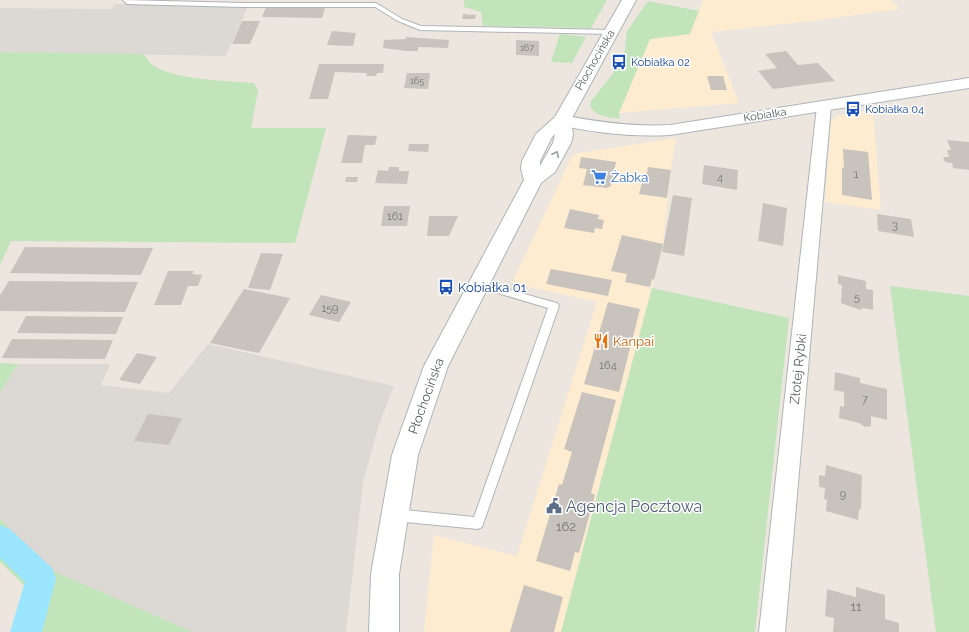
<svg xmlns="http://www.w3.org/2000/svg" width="969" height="632" viewBox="0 0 969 632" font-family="Raleway,sans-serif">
  <rect width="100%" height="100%" fill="#ece6df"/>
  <path fill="#feecd1" d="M703 0H891L900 9 812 21 711 32 739 103 619 113 650 39 690 34Z
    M873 111 881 210 825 202 831 121 837 116Z
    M676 138 671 170 663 244 561 632H424L434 535 517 556 597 302 512 283 572 156 579 153Z"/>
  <path fill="#dcd8d3" d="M115 4 248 6 226 56 0 52V8L111 9Z
    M208 344 394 386 378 427 363 483 346 632H193L51 570 0 519V392L18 364H110L101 385 169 393Z"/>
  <path fill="#c1e4ba" d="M464 0H607L591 28 483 26 481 12 464 7Z
    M648 1 699 11 690 34 650 39 619 113 620 119C610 117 587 116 591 101L612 75 618 65H622L625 58H622L625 51 627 31Z
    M560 34 586 37 572 63 551 62Z
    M0 52 143 54C146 57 148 61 151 64 171 80 229 81 254 83L258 91 251 128H326L295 243 11 241 0 265Z
    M890 286 969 296V632H936Z
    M652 288 789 318 755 632H561Z
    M0 363 18 364 0 392Z
    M0 519 51 570 193 632H14L27 588 0 562Z"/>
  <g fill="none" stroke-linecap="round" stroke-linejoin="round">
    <path fill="#9be5ff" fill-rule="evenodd" d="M0 525 10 529 52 568 56 578 42 632H10L25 582 0 558Z"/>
  </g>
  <path fill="#c9c3bd" d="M266 7 325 8 322 18 262 17Z
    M463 14 476 15 475 19H462Z
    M242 21H260L250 44H232Z
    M332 31 356 33 353 46 327 45Z
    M406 37 449 40 448 48 418 47V51H407L383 48 384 40 406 39Z
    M516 40 539 41V56L516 55Z
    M786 51 798 65 818 63 835 81 773 89 758 71 777 68 765 54Z
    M319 64H384L383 73H377L376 76H366L367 73 335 72 328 99H309Z
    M407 73H430L428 89 404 88Z
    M707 76H723L727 90H711Z
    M348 135 377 136 375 145H365L362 163H341Z
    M947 140 969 142V170L953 168 952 163 945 162 943 157H949L947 150H951Z
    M409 144H429L428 152 408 151Z
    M843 149 868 152 872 200 842 195V167L844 168Z
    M581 157 616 162 611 186 607 188 583 185 587 169 579 168Z
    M704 165 738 170 737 190 702 184Z
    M389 167H399V171H409L407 184 375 183 378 170 388 171Z
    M648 167 671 170 667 198 639 194 641 186 646 173H647Z
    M346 177H358L357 182H345Z
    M673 195 692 198 684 256 662 252Z
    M763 203 787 208 783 246 758 241Z
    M384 206H410L407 226H381Z
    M570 209 599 215 598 219 604 220 602 229 595 228 594 233 564 228Z
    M877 214 911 219 914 237 878 231Z
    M429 216H458L449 236H427Z
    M622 235 663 244 654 280 652 279 650 287 625 282 627 274 611 271Z
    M25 247 153 248 141 275 10 273Z
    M261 253 283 254 270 290 248 288Z
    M551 269 612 280 608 296 546 284Z
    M168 271H194L192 274 202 275 198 286H188L181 305H154Z
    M838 275 866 281V289L873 290V310L863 308 860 310 841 303 842 285 838 284Z
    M9 281 138 282 125 312 0 311V295Z
    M244 289 290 298 259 353 210 343Z
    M321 295 351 302 339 322 309 315Z
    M608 302 640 309 619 392 584 384Z
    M26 316 123 317 116 334 17 333Z
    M12 339 113 340 105 359 2 358Z
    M137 353 157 357 140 384 119 380Z
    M835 372 860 378V383L887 389V420L871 416V426L865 427 859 423 839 418 840 406 844 407V392L834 390Z
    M582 392 616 400 591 493 595 495 579 553 575 552 570 571 536 561 559 484 562 485 572 452 564 449Z
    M148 414 182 418 169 445 134 441Z
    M826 465 862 475 861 510 859 509 858 520 826 511 827 500 824 499 825 488 819 487V475L825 476Z
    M524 585 563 597 554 632H510Z
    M856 587 885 595V619L899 623V632H833L834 618 825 616 827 589 856 597Z"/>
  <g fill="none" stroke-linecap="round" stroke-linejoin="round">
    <defs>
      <path id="service" d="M123 0 244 3H376L402 19 421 26 611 30 614 32 611 34 420 30 398 21 375 7H244L127 4Z
        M477 281 557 303 559 306 482 527 478 529 395 521 391 519 389 515 391 511 395 509 474 517 548 308 474 286 472 284 474 282Z"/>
      <path id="minor" d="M824 102 829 103 831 106 785 632H759L817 106 819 103Z"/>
      <path id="tertiary" d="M969 78V88L670 135C631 137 593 133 556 124L553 120 556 116 562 115C598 122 633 127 670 125Z"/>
      <path id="secondary" d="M622 0H636L571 120 573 135 571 143 555 172 541 183 448 366 418 455 399 574V632H369L371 574 392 455 424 366 524 180 521 169 522 161 536 134 555 117ZM555 134 553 143 540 166V161L552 137Z"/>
    </defs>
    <use href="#service" stroke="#b0b4b7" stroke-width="2"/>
    <use href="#minor" stroke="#b0b4b7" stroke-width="2"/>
    <use href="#tertiary" stroke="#b0b4b7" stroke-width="2"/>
    <use href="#secondary" stroke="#afb4b7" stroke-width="2"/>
    <use href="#service" fill="#fff" fill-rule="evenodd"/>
    <use href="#minor" fill="#fff" fill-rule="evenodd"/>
    <use href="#tertiary" fill="#fff" fill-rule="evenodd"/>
    <use href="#secondary" fill="#fff" fill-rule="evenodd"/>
  </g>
  <defs><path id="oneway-chevron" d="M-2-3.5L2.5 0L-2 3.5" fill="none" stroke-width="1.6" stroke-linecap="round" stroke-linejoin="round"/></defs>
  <use stroke="#9b9ea0" href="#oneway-chevron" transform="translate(556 154) rotate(-64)"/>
  <defs>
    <symbol id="bus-bare" viewBox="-9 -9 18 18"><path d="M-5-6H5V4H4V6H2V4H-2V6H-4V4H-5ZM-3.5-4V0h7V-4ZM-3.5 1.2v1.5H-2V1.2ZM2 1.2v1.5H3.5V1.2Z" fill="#1a4fb4" stroke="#fff" stroke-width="2.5" paint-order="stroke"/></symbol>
    <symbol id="supermarket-bare" viewBox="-9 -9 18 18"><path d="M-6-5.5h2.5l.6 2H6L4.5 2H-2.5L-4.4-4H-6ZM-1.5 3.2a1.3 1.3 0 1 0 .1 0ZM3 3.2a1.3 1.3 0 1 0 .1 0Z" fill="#3f7fe0" stroke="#fff" stroke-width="2.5" paint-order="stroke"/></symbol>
    <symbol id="restaurant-bare" viewBox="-9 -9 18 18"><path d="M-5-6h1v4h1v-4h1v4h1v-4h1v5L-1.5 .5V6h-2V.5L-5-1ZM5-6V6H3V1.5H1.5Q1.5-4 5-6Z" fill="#e8710a" stroke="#fff" stroke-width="2.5" paint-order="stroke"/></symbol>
    <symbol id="civic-bare" viewBox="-9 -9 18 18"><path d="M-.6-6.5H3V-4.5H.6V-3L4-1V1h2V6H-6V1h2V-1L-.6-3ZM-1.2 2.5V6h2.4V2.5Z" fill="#5c6f8a" stroke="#fff" stroke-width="2.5" paint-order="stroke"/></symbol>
  </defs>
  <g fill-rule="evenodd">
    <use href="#bus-bare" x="608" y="51" width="22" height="22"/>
    <use href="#bus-bare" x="842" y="98" width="22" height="22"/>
    <use href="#supermarket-bare" x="588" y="166" width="22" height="22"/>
    <use href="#bus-bare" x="435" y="276" width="22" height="22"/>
    <use href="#restaurant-bare" x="590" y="330" width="22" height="22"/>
    <use href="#civic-bare" x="543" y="495" width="22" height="22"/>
  </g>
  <g text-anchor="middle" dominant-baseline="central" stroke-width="3" stroke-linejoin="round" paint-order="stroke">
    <g font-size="9" fill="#747677">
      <text x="527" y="48">167</text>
      <text x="417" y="81">165</text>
    </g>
    <g font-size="11" fill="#585d60" stroke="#fff">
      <text transform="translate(595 60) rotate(-60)">Płochocińska</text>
      <text transform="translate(765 115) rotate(-9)">Kobiałka</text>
    </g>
    <g font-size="11" fill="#164399" stroke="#fff" text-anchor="start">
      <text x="631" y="62">Kobiałka 02</text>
      <text x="865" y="109">Kobiałka 04</text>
    </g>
    <g font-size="11" fill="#747677">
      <text x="856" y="174">1</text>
      <text x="720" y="177">4</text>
      <text x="395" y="216">161</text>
      <text x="895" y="225">3</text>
      <text x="857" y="297">5</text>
      <text x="330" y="308">159</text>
      <text x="608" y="365">164</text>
      <text x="865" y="399">7</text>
      <text x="843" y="494">9</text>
    </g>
    <g font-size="13" fill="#366cbe" stroke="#fff" text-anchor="start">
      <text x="611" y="177">Żabka</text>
    </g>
    <g font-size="13" fill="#164399" stroke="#fff" text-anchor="start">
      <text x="458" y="287">Kobiałka 01</text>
    </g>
    <g font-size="13" fill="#c56008" stroke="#fff" text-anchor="start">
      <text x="613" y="341">Kanpai</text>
    </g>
    <g font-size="13" fill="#585d60" stroke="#fff">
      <text transform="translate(798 369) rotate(-84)">Złotej Rybki</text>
      <text transform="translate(426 396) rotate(-70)">Płochocińska</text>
    </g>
    <g font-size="13" fill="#747677">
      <text x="566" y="526">162</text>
      <text x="856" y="606">11</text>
    </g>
    <g font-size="16" fill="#4e5e75" stroke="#fff" text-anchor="start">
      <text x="566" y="506">Agencja Pocztowa</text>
    </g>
  </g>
</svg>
